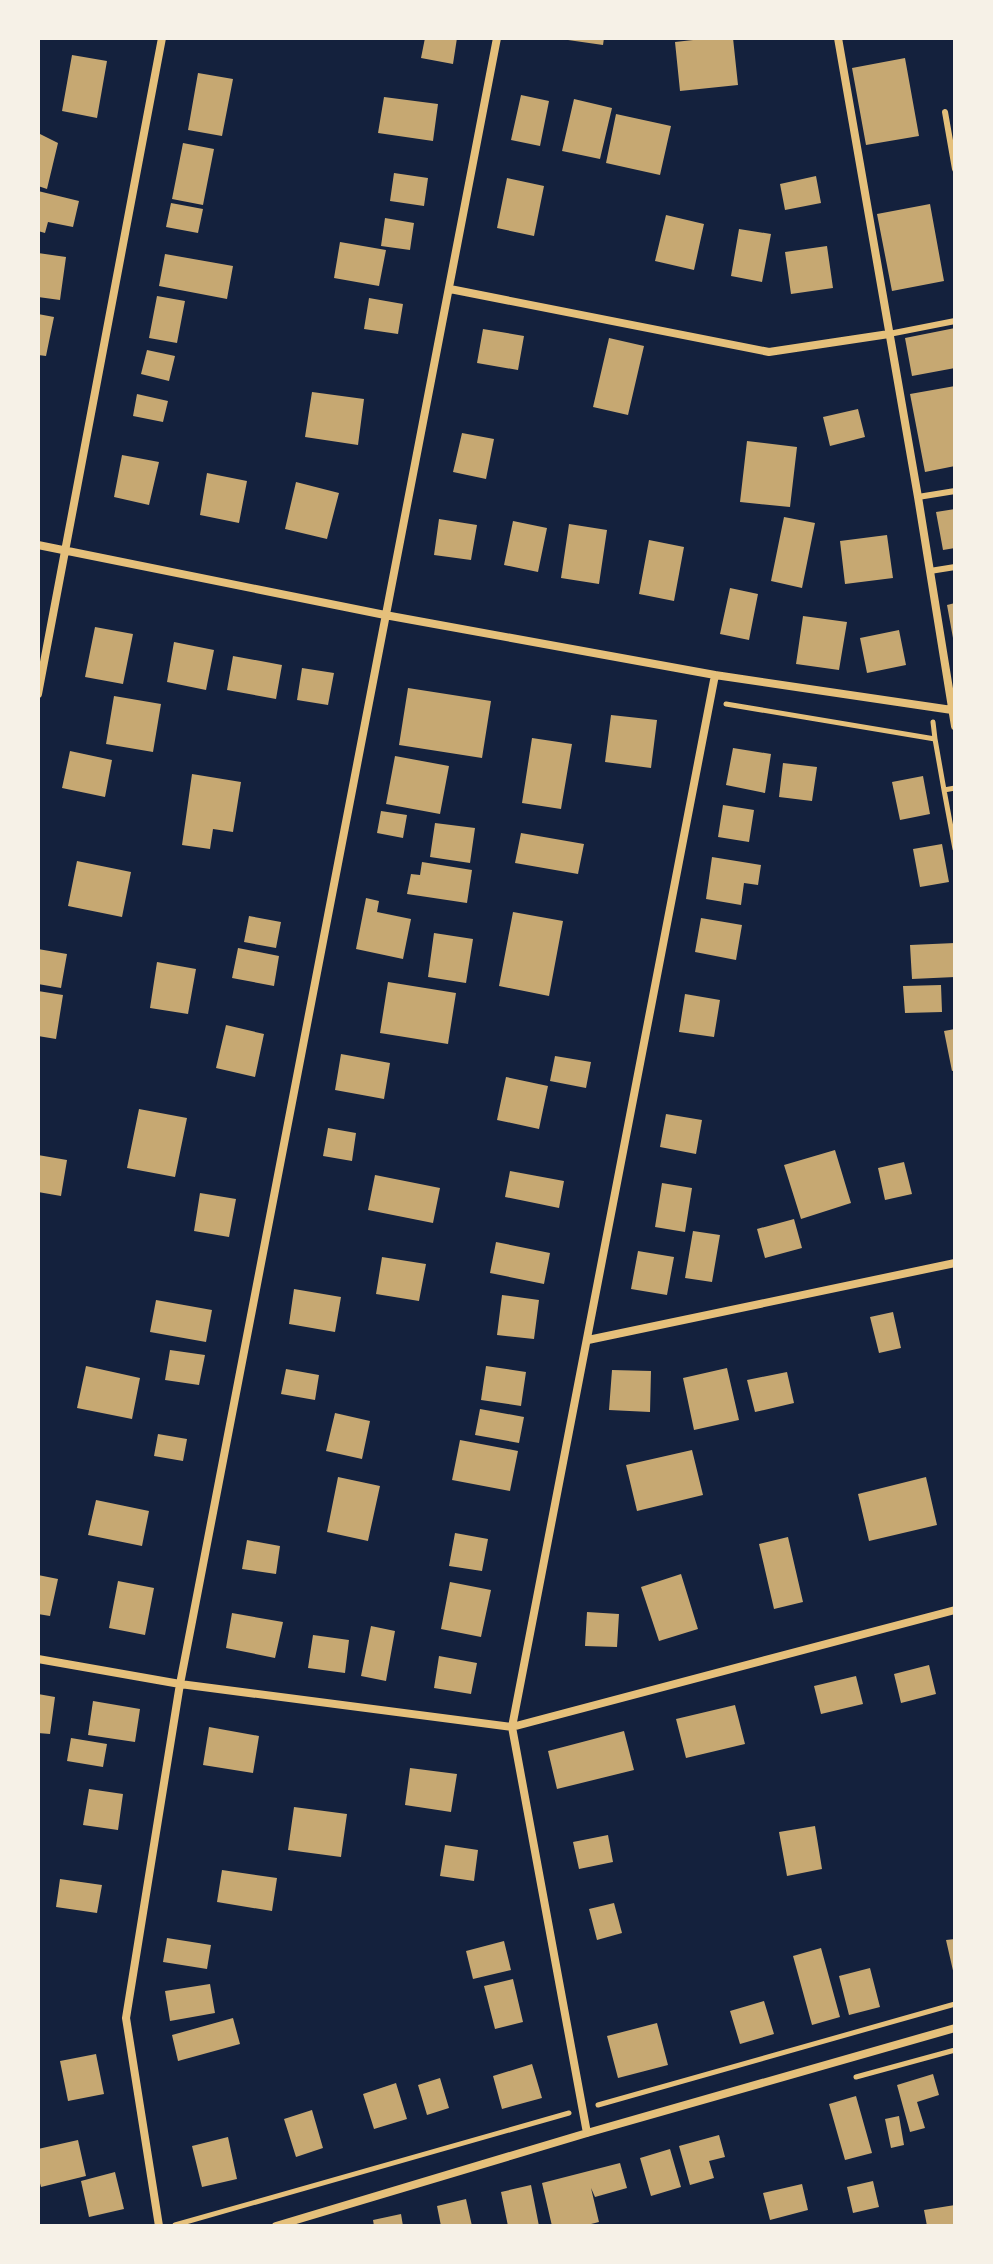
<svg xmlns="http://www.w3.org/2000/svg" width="993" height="2264" viewBox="0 0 993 2264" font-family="'Fira Sans Condensed',sans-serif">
  <rect width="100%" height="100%" fill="#14213d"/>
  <path fill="#c6a872" d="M425 38H457L453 64 421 58Z
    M568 38H604L603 45 568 40Z
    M711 38H733L738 85 680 91 675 42Z
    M72 55 107 61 97 118 62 111Z
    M905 58 919 136 866 145 852 68Z
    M198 73 233 79 222 136 188 130Z
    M521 95 549 101 540 146 511 140Z
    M384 97 438 104 433 141 378 133Z
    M574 99 612 108 600 159 562 151Z
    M616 114 671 126 660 175 606 163Z
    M38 133 58 143 47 189 38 186Z
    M183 143 214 149 203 205 172 199Z
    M394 173 428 178 424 206 390 201Z
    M816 176 821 203 785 210 780 184Z
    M507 178 544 186 534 236 497 228Z
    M38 191 79 201 73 227 48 222 45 233 38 231Z
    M171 203 203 209 198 233 166 227Z
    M930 204 944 281 892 291 877 214Z
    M666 215 704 224 694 270 655 261Z
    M385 218 414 223 410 250 381 246Z
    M739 229 771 234 762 282 731 276Z
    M340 242 386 250 379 286 334 278Z
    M827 246 833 288 791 294 785 252Z
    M38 253 66 257 60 300 38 297Z
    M165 254 233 266 227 299 159 286Z
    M157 296 185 301 177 343 149 338Z
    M369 298 403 304 398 334 364 329Z
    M38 314 54 317 46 356 38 355Z
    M955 328V368L912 376 905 338Z
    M483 329 524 336 518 370 477 363Z
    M609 338 644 346 628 415 593 407Z
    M147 350 175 356 169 381 141 374Z
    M955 386V466L925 472 910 394Z
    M312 392 364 399 358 445 305 437Z
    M137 394 168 401 163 422 133 416Z
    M858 409 865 437 830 446 823 417Z
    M462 433 494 439 486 479 453 472Z
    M747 441 797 447 790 507 740 502Z
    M122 455 159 462 149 505 114 497Z
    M207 473 247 481 239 523 200 515Z
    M296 482 339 493 327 539 285 529Z
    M955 509V548L943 550 936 512Z
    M784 517 815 523 802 588 771 581Z
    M439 519 477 525 471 560 434 555Z
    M513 521 547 528 538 572 504 565Z
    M569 524 607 530 599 584 561 578Z
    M887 535 893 578 845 584 840 541Z
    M649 540 684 547 674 601 639 594Z
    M730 588 758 594 749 640 720 634Z
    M955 603V638H953L947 605Z
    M803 616 847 622 839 670 796 664Z
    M95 627 133 634 123 684 85 677Z
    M899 630 906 665 867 673 860 638Z
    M174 642 214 650 206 690 167 682Z
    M233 656 282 665 276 699 227 690Z
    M302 668 334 673 328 705 297 700Z
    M408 688 491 701 482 758 399 745Z
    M114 696 161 704 153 752 106 744Z
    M611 715 657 720 651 768 605 762Z
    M532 738 572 744 561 809 522 803Z
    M733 748 771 754 765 793 726 785Z
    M70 751 112 760 105 797 62 788Z
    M395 756 449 766 440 814 386 804Z
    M783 763 817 767 812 801 779 797Z
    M192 774 241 782 233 832 213 829 210 849 182 845Z
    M923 776 930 814 900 820 892 782Z
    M723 805 754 810 749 842 718 837Z
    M381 811 407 815 403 838 377 833Z
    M435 823 475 828 470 863 430 857Z
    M521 833 584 844 578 874 515 863Z
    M942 844 949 882 920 887 913 849Z
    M712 857 761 865 758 885 744 883 741 905 706 899Z
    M77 861 131 872 122 917 68 906Z
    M422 862 472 870 467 903 407 894 411 874 420 875Z
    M366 898 379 901 377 912 411 919 403 959 356 949Z
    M513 912 563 921 549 996 499 986Z
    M249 916 281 922 276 948 244 942Z
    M701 918 742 925 736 960 695 952Z
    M434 933 473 939 466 983 428 977Z
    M955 943V977L912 979 910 945Z
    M238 948 279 956 274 986 232 978Z
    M38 949 67 954 61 988 38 984Z
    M157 962 196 969 188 1014 150 1008Z
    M388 982 456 993 448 1044 380 1033Z
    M941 985 942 1012 905 1013 903 986Z
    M38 991 63 995 56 1039 38 1036Z
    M685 994 720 1000 714 1037 679 1032Z
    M226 1025 264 1034 255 1077 216 1068Z
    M955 1029V1070L952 1071 944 1031Z
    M341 1054 390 1063 384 1099 335 1090Z
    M555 1056 591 1062 586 1088 550 1081Z
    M506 1077 548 1086 539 1129 497 1120Z
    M139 1109 187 1118 175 1177 127 1168Z
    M666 1114 702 1120 696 1154 660 1147Z
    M328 1128 356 1133 352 1161 323 1156Z
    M835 1150 851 1203 801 1219 784 1165Z
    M38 1155 67 1160 61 1196 38 1192Z
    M904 1162 912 1194 885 1200 878 1168Z
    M510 1171 564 1181 559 1208 505 1197Z
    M375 1175 440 1188 433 1223 368 1210Z
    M662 1183 692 1188 685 1232 655 1227Z
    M200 1193 236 1199 229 1237 194 1231Z
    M794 1219 802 1248 765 1258 757 1229Z
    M693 1231 720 1235 712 1282 685 1278Z
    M496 1242 550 1253 544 1284 490 1273Z
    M638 1251 674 1257 667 1295 631 1289Z
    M382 1257 426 1264 419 1301 376 1294Z
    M294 1289 341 1297 335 1332 289 1324Z
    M502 1295 539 1300 534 1339 497 1335Z
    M156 1300 212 1310 206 1342 150 1332Z
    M893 1312 901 1348 879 1353 870 1317Z
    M170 1350 205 1355 199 1385 165 1380Z
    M86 1366 140 1378 132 1419 77 1408Z
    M486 1366 526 1372 521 1406 481 1400Z
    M727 1368 739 1420 694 1430 683 1378Z
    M286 1369 319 1375 315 1400 281 1394Z
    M612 1370 651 1371 650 1412 609 1410Z
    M787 1372 794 1403 755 1412 747 1380Z
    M480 1409 524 1417 519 1443 475 1435Z
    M335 1413 370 1421 362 1459 326 1451Z
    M158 1434 187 1439 183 1461 154 1456Z
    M460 1440 518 1451 510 1491 452 1480Z
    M692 1450 703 1495 637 1511 626 1465Z
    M338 1477 380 1486 368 1541 327 1532Z
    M926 1477 937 1525 869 1541 858 1494Z
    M96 1500 149 1511 142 1546 88 1535Z
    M455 1533 488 1539 482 1571 449 1566Z
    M788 1537 803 1602 774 1609 759 1544Z
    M247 1540 280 1546 276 1574 242 1569Z
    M681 1574 698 1629 659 1641 641 1587Z
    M38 1575 58 1579 50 1616 38 1614Z
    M118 1581 154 1588 145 1635 109 1628Z
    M450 1582 491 1590 481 1637 441 1629Z
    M587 1612 619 1614 617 1647 585 1646Z
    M232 1613 283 1622 275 1658 226 1648Z
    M371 1626 395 1631 386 1681 361 1676Z
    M313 1635 349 1640 345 1673 308 1668Z
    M439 1656 477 1663 471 1694 434 1688Z
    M929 1665 936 1694 901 1703 894 1674Z
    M856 1676 863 1704 821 1714 814 1686Z
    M38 1694 55 1697 50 1734 38 1733Z
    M93 1701 140 1709 135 1742 88 1735Z
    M735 1705 745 1744 686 1758 676 1719Z
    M209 1727 259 1736 253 1773 203 1765Z
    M624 1731 634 1770 557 1789 548 1751Z
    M71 1738 107 1744 103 1767 67 1761Z
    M410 1768 457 1774 451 1812 405 1805Z
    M89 1789 123 1794 118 1830 83 1825Z
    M294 1807 347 1814 341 1857 288 1850Z
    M815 1826 822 1869 787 1876 779 1832Z
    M608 1835 613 1862 579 1869 573 1842Z
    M445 1845 478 1850 474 1881 440 1876Z
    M222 1870 277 1878 272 1911 217 1902Z
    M60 1879 102 1885 97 1913 56 1907Z
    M614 1903 622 1933 597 1940 589 1909Z
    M167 1938 211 1945 207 1969 163 1962Z
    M955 1939V1975H954L946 1940Z
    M504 1941 511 1970 473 1979 466 1951Z
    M821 1948 840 2017 812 2025 793 1956Z
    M870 1968 880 2007 849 2015 839 1976Z
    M513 1979 523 2022 495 2029 484 1986Z
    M210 1984 215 2013 170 2021 165 1991Z
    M764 2001 774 2034 740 2044 730 2011Z
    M233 2018 240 2044 178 2061 172 2035Z
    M657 2023 668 2065 618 2078 607 2036Z
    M96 2054 104 2094 68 2101 60 2061Z
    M532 2064 542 2098 502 2109 493 2076Z
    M933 2074 939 2095 917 2102 925 2128 910 2132 897 2085Z
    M440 2078 449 2108 427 2115 418 2085Z
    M396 2083 407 2119 374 2129 363 2094Z
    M856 2096 872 2153 845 2160 829 2104Z
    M312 2110 323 2148 296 2157 284 2119Z
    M899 2116 904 2145 891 2148 885 2119Z
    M719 2135 725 2157 709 2161 714 2178 690 2185 679 2146Z
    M228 2137 237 2179 202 2187 192 2146Z
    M78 2140 86 2176 41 2187 38 2176V2149Z
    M670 2149 681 2187 651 2196 640 2158Z
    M620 2163 627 2188 595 2197 591 2188 599 2222 583 2226H552L542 2183Z
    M115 2172 124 2209 89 2217 81 2181Z
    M873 2181 879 2207 853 2213 847 2187Z
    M802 2184 808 2210 770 2220 763 2193Z
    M531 2185 539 2226H508L501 2192Z
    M466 2199 472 2226H441L437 2206Z
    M955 2205V2226H927L924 2210Z
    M401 2214 403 2226H374L373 2220Z"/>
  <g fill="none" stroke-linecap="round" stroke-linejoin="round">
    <path stroke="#e5c07b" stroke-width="5" d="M726 704 935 739 944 790 955 788
      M933 722 935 739
      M944 790 955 849
      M856 2077 955 2050
      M598 2105 955 2004
      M175 2225 569 2113"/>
    <path stroke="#e5c07b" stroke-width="6" d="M945 112 955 169
      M889 334 955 321
      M918 497 955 491
      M930 571 955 567"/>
    <path stroke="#e5c07b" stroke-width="8" d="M838 38 918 497 955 726
      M450 289 769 352 889 334
      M38 545 385 615 715 675 952 710
      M38 694 162 38
      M588 1340 955 1263
      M38 1659 180 1684 512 1727 955 1610
      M587 2133 512 1727 715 675
      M159 2226 126 2018 180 1684 497 38
      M276 2226 587 2133 955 2028"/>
  </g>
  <rect width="993" height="2264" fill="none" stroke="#f6f1e7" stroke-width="80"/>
</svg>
